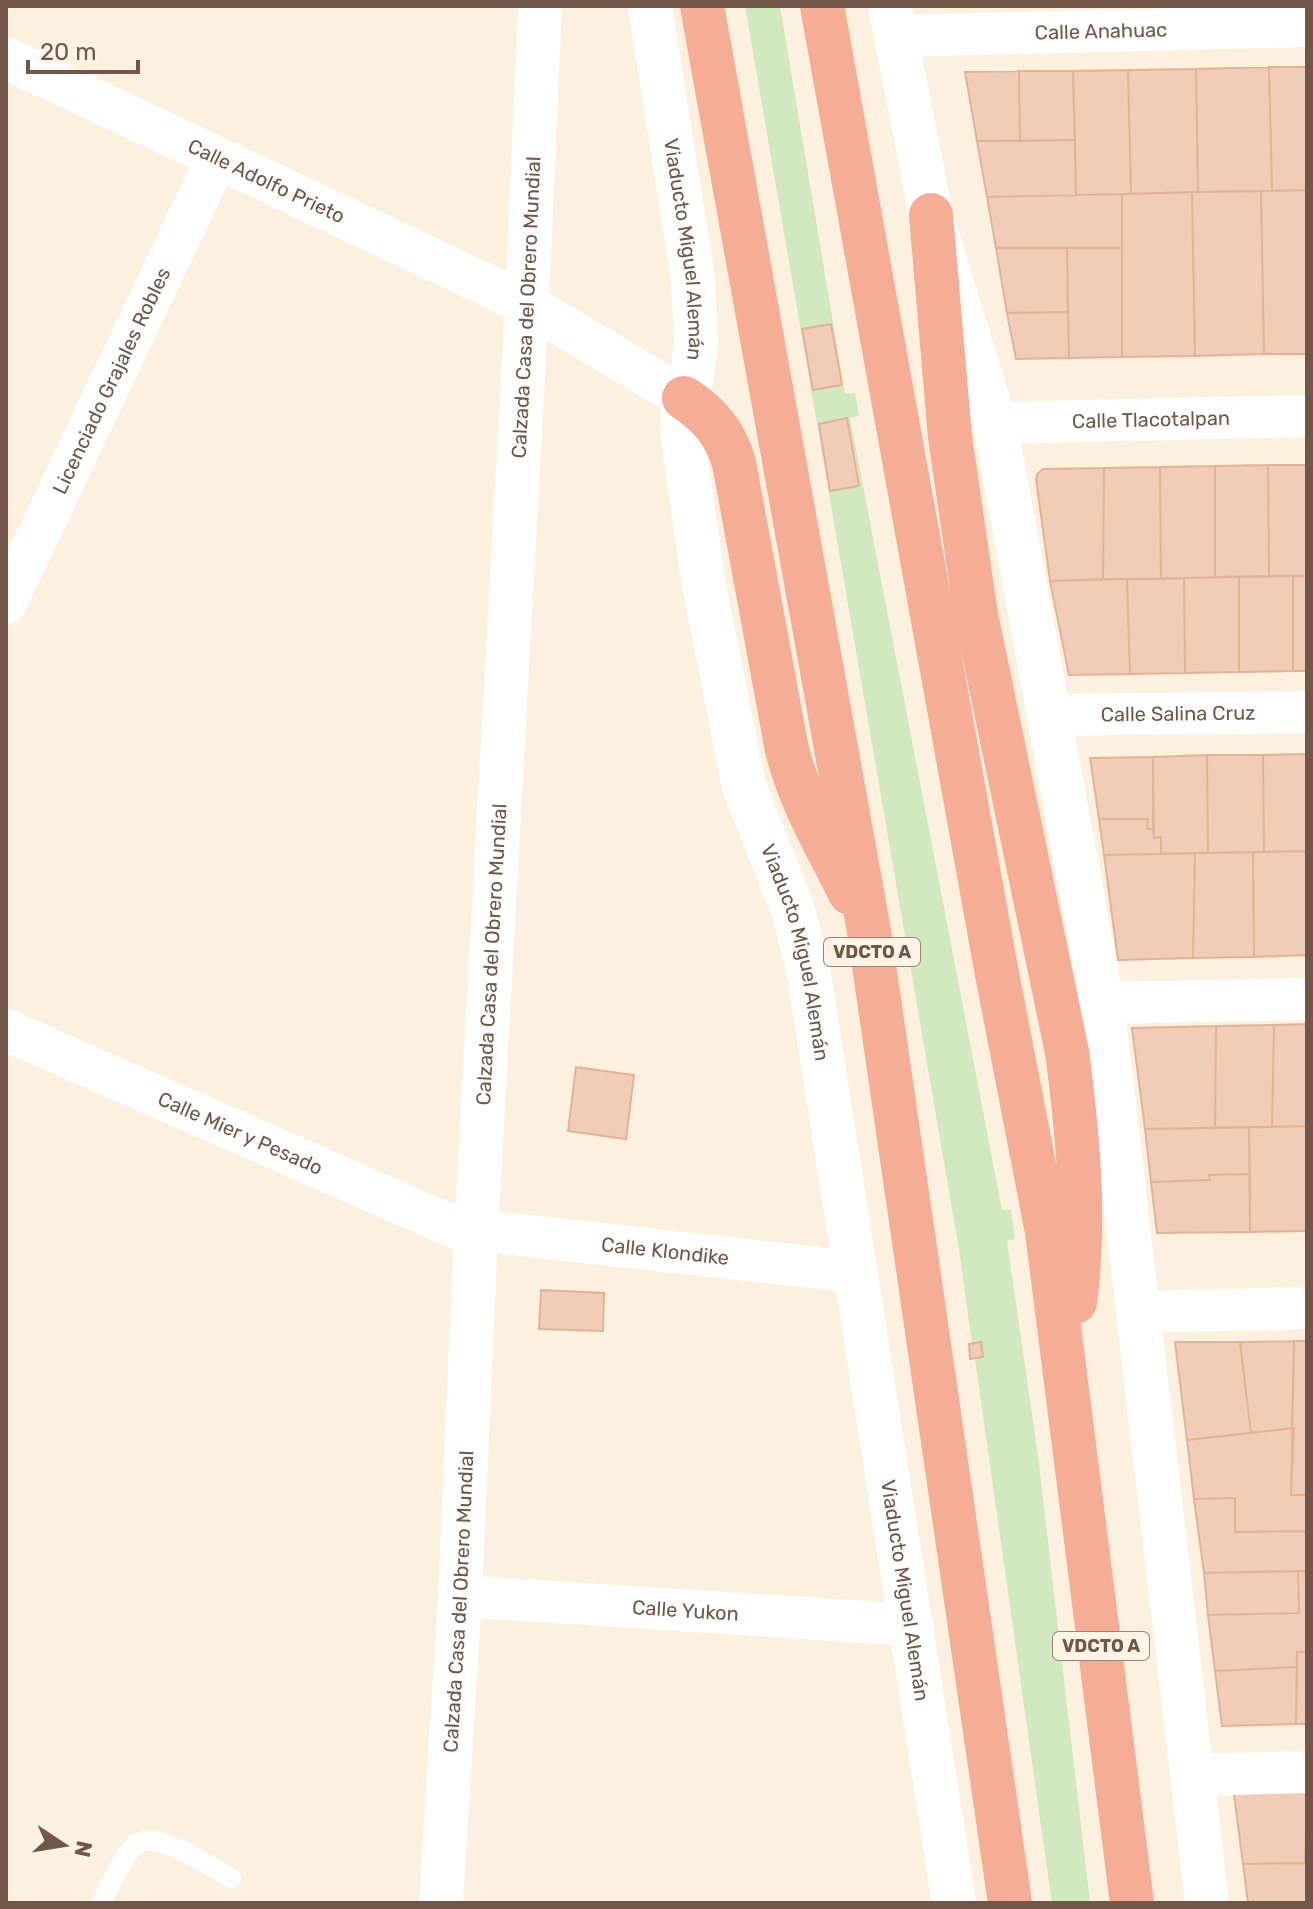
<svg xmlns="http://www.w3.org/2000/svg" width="1313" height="1909" viewBox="0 0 1313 1909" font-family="Rubik,sans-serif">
  <rect width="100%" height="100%" fill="#fcf0df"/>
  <path fill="#d0e9be" d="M745 6H780L845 394 855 393 859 416 850 418 1002 1210H1011L1015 1239 1007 1241 1038 1456 1090 1903H1052L975 1359H970L969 1344 972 1343 959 1249Z"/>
  <path fill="#f1cdb7" stroke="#e3b398" stroke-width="2" d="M1269 67 1272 191 1198 192 1196 69Z
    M1269 67H1307V190L1272 191Z
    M1196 69 1198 192 1131 194 1128 70Z
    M1128 70 1131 194 1076 195 1073 71Z
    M1019 71H1073L1075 140 1020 141Z
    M1019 71 1020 141H977L965 72Z
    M1075 140 1076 195 987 197 977 141Z
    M1307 190V354H1264L1261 191Z
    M1261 191 1264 354 1195 356 1192 192Z
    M1192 192 1195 356 1122 357V194Z
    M1122 194V248H996L987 197Z
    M996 248H1067L1068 312 1007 313Z
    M1067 248H1122V357L1069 358Z
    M1068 312 1069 358 1016 359 1007 313Z
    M831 324 842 385 813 390 802 329Z
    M847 418 859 486 830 491 819 424Z
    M1268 465H1307V576H1269Z
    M1268 465 1269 576 1215 577V466Z
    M1215 466V577L1161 579 1160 467Z
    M1160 467 1161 579H1103L1104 468Z
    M1104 468 1103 579 1050 581 1036 479 1037 474 1043 469Z
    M1293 576H1307V671H1293Z
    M1293 576V671L1239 672V577Z
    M1239 577V672L1185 673 1184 578Z
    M1184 578 1185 673 1130 674 1127 579Z
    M1127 579 1130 674 1069 675 1050 581Z
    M1307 754V851L1264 852 1263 755Z
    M1207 755H1263L1264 852 1208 853Z
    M1207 755 1208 853 1161 854V837L1154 838 1153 757Z
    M1153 757V829H1147L1148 819H1099L1090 758Z
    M1099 819H1148L1147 829H1153L1154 838 1161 837V854L1104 855Z
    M1307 851V955L1254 957 1253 852Z
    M1253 852 1254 957 1193 958 1195 853Z
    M1195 853 1193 958 1118 960 1104 855Z
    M1307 1024V1126L1272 1127 1274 1025Z
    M1274 1025 1272 1127 1215 1128 1216 1026Z
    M1216 1026 1215 1128 1145 1129 1132 1028Z
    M576 1067 634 1075 626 1139 568 1131Z
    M1307 1126V1231L1250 1232 1249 1127Z
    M1249 1127 1250 1174 1209 1175 1210 1180 1151 1182 1145 1129Z
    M1250 1174V1232L1157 1233 1151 1182 1210 1180 1209 1175Z
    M541 1290 604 1293 603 1331 539 1329Z
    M1294 1341H1307V1495H1291Z
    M1294 1341 1292 1428 1251 1433 1240 1342Z
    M981 1342 983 1357 970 1359 969 1344Z
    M1175 1342H1240L1251 1433 1187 1440Z
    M1294 1428 1291 1495H1307V1531L1235 1532V1498L1194 1499 1187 1440Z
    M1235 1498V1532L1307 1531V1571L1204 1573 1194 1499Z
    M1298 1571H1307V1652H1297V1667L1215 1671 1208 1615 1299 1613Z
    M1298 1571 1299 1613 1208 1615 1204 1573Z
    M1297 1652H1307V1724H1296Z
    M1297 1667 1296 1724 1222 1726 1215 1671Z
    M1233 1787H1307L1305 1863 1243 1864Z
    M1307 1863V1902L1248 1903 1243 1864Z"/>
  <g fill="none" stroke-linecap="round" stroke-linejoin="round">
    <path stroke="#fff" stroke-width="20" d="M101 1903C109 1888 124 1852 138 1843 159 1831 211 1867 231 1878"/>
    <g stroke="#fff" stroke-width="42">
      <path id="s1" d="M895 36 1307 26"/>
      <path id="s2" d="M6 58 527 304 684 398"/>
      <path id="s3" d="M995 423 1307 416"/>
      <path id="s4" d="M6 603 217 158"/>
      <path id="s5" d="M1048 715 1307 712"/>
      <path d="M1102 1003 1307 999"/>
      <path id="s6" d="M6 1030 456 1228 856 1272"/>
      <path d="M1138 1312 1307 1308"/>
      <path id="s7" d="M460 1596 913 1625"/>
      <path d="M1192 1775 1307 1772"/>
    </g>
    <g stroke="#fff" stroke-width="44">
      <path id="s8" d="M650 6 693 279 696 343 692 377 684 398 682 433 704 586 744 787 793 910 808 968 954 1903"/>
      <path d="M890 6 931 215 995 423 1102 1003 1207 1903"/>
      <path id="s9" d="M441 1903 460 1596 476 1232 527 304 540 6"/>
    </g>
    <path stroke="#f6ad96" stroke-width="44" d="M702 6 869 931 1010 1903
      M822 6 997 974 1047 1232 1132 1903
      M931 215 950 437 976 615 1067 1052C1078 1135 1086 1219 1075 1302
      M684 398C710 415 725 433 734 463L787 750C801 804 826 844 850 893"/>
  </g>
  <g text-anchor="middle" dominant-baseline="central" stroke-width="6" stroke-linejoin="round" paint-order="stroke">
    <g fill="#fff4e5" stroke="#9c8576" stroke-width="2">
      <rect x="824" y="938" width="96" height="28" rx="6"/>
      <rect x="1053" y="1632" width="96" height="28" rx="6"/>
    </g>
    <g font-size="18" font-weight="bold" fill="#725647">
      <text x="872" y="952">VDCTO A</text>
      <text x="1101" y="1646">VDCTO A</text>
    </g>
    <g font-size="20" fill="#725647" stroke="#fff4e5">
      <text stroke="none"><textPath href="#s1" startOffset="206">Calle Anahuac</textPath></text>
      <text stroke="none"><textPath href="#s2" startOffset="288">Calle Adolfo Prieto</textPath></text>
      <text stroke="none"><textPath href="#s8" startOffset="246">Viaducto Miguel Alemán</textPath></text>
      <text stroke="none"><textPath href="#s9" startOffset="1598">Calzada Casa del Obrero Mundial</textPath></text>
      <text stroke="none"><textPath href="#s4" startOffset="246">Licenciado Grajales Robles</textPath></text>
      <text stroke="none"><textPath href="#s3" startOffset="156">Calle Tlacotalpan</textPath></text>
      <text stroke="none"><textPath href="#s5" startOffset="130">Calle Salina Cruz</textPath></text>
      <text stroke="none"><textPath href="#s8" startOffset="966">Viaducto Miguel Alemán</textPath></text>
      <text stroke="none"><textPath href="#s9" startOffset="950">Calzada Casa del Obrero Mundial</textPath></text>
      <text stroke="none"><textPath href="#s6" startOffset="256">Calle Mier y Pesado</textPath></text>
      <text stroke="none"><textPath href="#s6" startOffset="702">Calle Klondike</textPath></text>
      <text stroke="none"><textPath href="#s8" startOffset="1614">Viaducto Miguel Alemán</textPath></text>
      <text stroke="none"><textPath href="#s9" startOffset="302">Calzada Casa del Obrero Mundial</textPath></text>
      <text stroke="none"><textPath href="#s7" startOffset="226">Calle Yukon</textPath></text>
    </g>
  </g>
  <rect width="1313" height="1909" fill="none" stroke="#725647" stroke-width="16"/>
  <g transform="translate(64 1845) rotate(102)" stroke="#fff4e5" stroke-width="6" paint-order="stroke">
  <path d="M0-6L14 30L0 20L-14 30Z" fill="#725647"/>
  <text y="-12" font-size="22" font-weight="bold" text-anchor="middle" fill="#725647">N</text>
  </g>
  <path d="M28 60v12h110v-12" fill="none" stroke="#725647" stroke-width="4"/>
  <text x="40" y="60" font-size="24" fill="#725647" stroke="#fff4e5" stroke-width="6" paint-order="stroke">20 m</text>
</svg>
